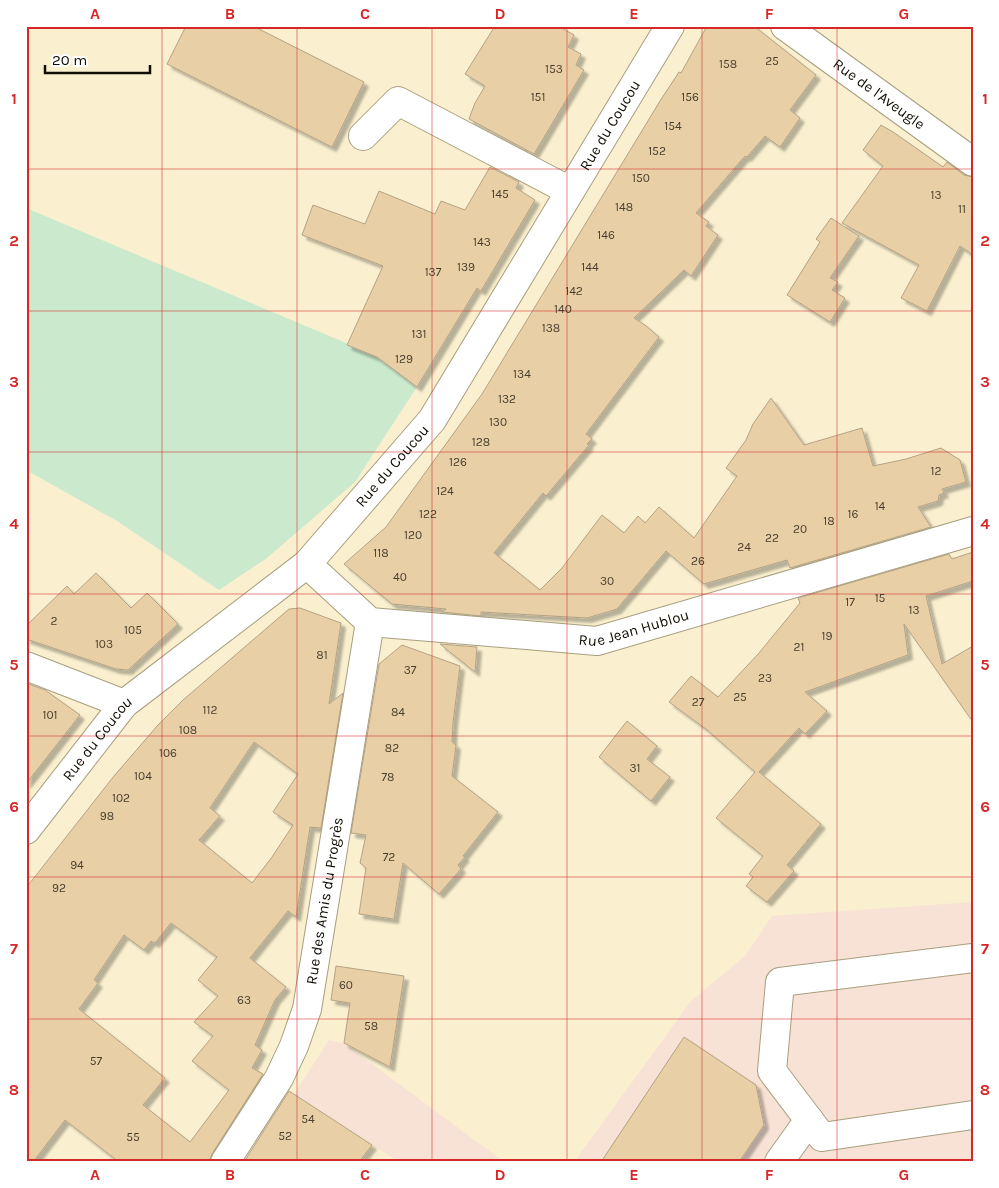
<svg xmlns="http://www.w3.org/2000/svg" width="999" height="1188" viewBox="0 0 999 1188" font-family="Karla,sans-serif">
  <defs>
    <filter id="shadow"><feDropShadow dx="4.5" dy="4.5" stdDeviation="1" flood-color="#0004"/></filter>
  </defs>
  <rect width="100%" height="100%" fill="#faf0cf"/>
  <path fill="#f8e1d5" d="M973 902V1162H574L691 1001 745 956 772 916Z
    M329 1040 344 1043 504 1162H399L294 1094Z"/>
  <path fill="#cae9cd" d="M26 208 377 356 417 387 355 482 267 558 219 590 117 521 26 470Z"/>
  <path fill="#e9cfa6" stroke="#b4a285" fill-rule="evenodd" filter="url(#shadow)" d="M186 26H253L364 82 332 147 167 64Z
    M495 26H558L574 35 568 47 581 54 576 65 584 70 534 154 469 119 475 103 485 86 465 74Z
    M707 26H754L816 75 790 110 800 118 780 147 765 136 747 157 745 156 696 213 709 222 706 226 718 235 691 276 684 270 634 318 645 325 659 337 586 434 592 439 587 444 589 445 546 496 543 493 494 553 540 590 562 568 602 515 624 533 638 516 645 523 659 507 694 538 737 476 726 468 746 440 753 424 771 398 804 445 862 428 873 466 906 459 941 448 960 460 966 482 942 489 944 493 939 495 938 501 918 507 931 527 790 568 787 560 704 584 666 551 617 609 587 618 481 612V616L442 612 446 609 392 604 344 564 386 527 482 394 660 101 679 72 681 73Z
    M881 125 893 132 943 167 947 162 964 175 973 177V255L960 246 927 311 901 298 919 265 842 223 883 166 863 150Z
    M490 167 519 182 516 188 535 200 481 291 477 288 417 387 377 357 347 345 383 266 302 235 313 205 365 224 379 191 435 214 441 201 465 210Z
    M831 218 859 236 830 278 838 282 832 290 845 298 830 322 787 295 820 242 816 239Z
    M973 552V581L926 596 942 664 973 646V722L904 624 908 655 805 692 827 711 805 734 799 728 759 772 821 824 787 865 794 871 767 902 746 886 753 877 749 874 763 856 716 818 755 772 706 729 669 702 691 676 718 697 759 653 800 603 798 598 949 554 952 559Z
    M96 573 131 608 147 593 178 624 128 670 116 669 26 639V626L67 586 74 594Z
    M300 608 341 623 329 704 343 693 321 828 310 827 296 917 288 911 250 958 286 987 275 1000 255 1045 262 1050 252 1068 263 1074 212 1154 209 1162H119L65 1120 33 1162H26V888L114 776 158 725 183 700 289 609ZM254 742 298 774 273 812 293 825 272 857 252 883 199 840 220 816 210 808ZM171 923 217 957 198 980 218 996 194 1022 213 1036 192 1061 229 1090 190 1142 143 1105 165 1078 79 1009 98 983 94 980 124 935 144 950 151 941 155 943Z
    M440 644 477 647 475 672Z
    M402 645 460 666 453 723 452 742 456 745 452 776 498 812 463 856 465 857 458 865 461 869 439 894 403 863 394 919 359 914 366 868 360 863 366 835 351 833 379 664Z
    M26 683 45 690 80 715 26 784Z
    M627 721 657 746 647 759 670 777 651 801 599 757Z
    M336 966 404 976 390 1067 344 1043 350 1003 331 1000Z
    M684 1037 756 1085 764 1125 739 1162H601Z
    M289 1091 372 1145 359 1162H244Z"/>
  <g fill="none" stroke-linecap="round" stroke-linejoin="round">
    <defs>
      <g id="minor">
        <path id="s1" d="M785 26 973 162"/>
        <path d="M363 136 398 101 570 191"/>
        <path id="s2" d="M307 564 370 622 597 641 973 531"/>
        <path d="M26 666 124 704"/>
        <path id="s3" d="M26 830 124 704 307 564 432 420 670 26"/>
        <path d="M973 958 780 982 772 1071 822 1137 973 1115"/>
        <path id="s4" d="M225 1162 279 1078 294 1046 307 1009 370 622"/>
        <path d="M779 1162 809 1120"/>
      </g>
    </defs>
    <use href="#minor" stroke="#a89f7f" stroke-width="30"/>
    <use href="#minor" stroke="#fff" stroke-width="28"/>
  </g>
  <path fill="none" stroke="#d62828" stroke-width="1" stroke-opacity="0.55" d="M162 26V1162M297 26V1162M432 26V1162M567 26V1162M702 26V1162M837 26V1162M26 169H973M26 311H973M26 452H973M26 594H973M26 736H973M26 877H973M26 1019H973"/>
  <g text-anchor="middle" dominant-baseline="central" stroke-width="4" stroke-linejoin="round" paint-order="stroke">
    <g font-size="12" fill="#473e2c">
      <text x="772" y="61">25</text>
      <text x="728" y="64">158</text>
      <text x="554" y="69">153</text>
      <text x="538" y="97">151</text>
      <text x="690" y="97">156</text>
      <text x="673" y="126">154</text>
      <text x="657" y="151">152</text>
      <text x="641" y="178">150</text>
      <text x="500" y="194">145</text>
      <text x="936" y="195">13</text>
      <text x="624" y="207">148</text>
      <text x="962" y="209">11</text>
      <text x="606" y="235">146</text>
      <text x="482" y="242">143</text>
      <text x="466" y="267">139</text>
      <text x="590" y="267">144</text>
      <text x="433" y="272">137</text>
      <text x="574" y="291">142</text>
      <text x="563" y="309">140</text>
      <text x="551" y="328">138</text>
      <text x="419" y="334">131</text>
      <text x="404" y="359">129</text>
      <text x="522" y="374">134</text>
      <text x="507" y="399">132</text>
      <text x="498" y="422">130</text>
      <text x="481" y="442">128</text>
      <text x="458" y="462">126</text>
      <text x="936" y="471">12</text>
      <text x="445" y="491">124</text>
      <text x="880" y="506">14</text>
      <text x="428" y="514">122</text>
      <text x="853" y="514">16</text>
      <text x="829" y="521">18</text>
      <text x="800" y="529">20</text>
      <text x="413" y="535">120</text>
      <text x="772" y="538">22</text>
      <text x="744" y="547">24</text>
      <text x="381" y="553">118</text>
      <text x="698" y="561">26</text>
      <text x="400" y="577">40</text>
      <text x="607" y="581">30</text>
      <text x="880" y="598">15</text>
      <text x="850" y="602">17</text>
      <text x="914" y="610">13</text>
      <text x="54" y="621">2</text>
      <text x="133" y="630">105</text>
      <text x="827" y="636">19</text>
      <text x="104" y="644">103</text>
      <text x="799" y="647">21</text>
      <text x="322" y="655">81</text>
      <text x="410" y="670">37</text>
      <text x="765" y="678">23</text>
      <text x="740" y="697">25</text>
      <text x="698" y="702">27</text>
      <text x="210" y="710">112</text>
      <text x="398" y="712">84</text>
      <text x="50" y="715">101</text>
      <text x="188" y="730">108</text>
      <text x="392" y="748">82</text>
      <text x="168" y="753">106</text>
      <text x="635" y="768">31</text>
      <text x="143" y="776">104</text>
      <text x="388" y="777">78</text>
      <text x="121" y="798">102</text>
      <text x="107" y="816">98</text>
      <text x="389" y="857">72</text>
      <text x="77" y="865">94</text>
      <text x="59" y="888">92</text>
      <text x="346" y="985">60</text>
      <text x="244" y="1000">63</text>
      <text x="371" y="1026">58</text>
      <text x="96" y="1061">57</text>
      <text x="308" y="1119">54</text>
      <text x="285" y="1136">52</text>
      <text x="133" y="1137">55</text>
    </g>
    <g font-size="15" fill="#110d03" stroke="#fff">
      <text stroke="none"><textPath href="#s1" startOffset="116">Rue de l'Aveugle</textPath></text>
      <text stroke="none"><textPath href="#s3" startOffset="925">Rue du Coucou</textPath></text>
      <text stroke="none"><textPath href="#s3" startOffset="520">Rue du Coucou</textPath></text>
      <text stroke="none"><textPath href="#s2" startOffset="352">Rue Jean Hublou</textPath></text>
      <text stroke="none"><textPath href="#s3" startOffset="116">Rue du Coucou</textPath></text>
      <text stroke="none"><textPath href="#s4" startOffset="284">Rue des Amis du Progrès</textPath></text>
    </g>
  </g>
  <rect width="999" height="1188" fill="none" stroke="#ffffff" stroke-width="55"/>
  <path d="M45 65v8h105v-8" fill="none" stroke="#110d03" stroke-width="2.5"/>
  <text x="52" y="65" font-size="15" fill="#110d03" stroke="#ffffff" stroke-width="4" paint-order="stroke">20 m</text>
  <rect x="28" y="28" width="944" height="1132" fill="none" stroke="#d62828" stroke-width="2"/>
  <g font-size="16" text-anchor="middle" font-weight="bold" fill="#d62828">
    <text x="95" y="19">A</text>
    <text x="230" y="19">B</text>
    <text x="365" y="19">C</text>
    <text x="500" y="19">D</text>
    <text x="634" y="19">E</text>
    <text x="769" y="19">F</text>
    <text x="904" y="19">G</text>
    <text x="14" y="104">1</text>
    <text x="985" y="104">1</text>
    <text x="14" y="246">2</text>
    <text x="985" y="246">2</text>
    <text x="14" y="387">3</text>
    <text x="985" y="387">3</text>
    <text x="14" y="529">4</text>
    <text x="985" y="529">4</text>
    <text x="14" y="670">5</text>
    <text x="985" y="670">5</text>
    <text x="14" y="812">6</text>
    <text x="985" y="812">6</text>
    <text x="14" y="954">7</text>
    <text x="985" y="954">7</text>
    <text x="14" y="1095">8</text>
    <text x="985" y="1095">8</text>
    <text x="95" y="1180">A</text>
    <text x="230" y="1180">B</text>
    <text x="365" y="1180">C</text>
    <text x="500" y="1180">D</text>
    <text x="634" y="1180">E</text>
    <text x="769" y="1180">F</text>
    <text x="904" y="1180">G</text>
  </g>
</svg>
